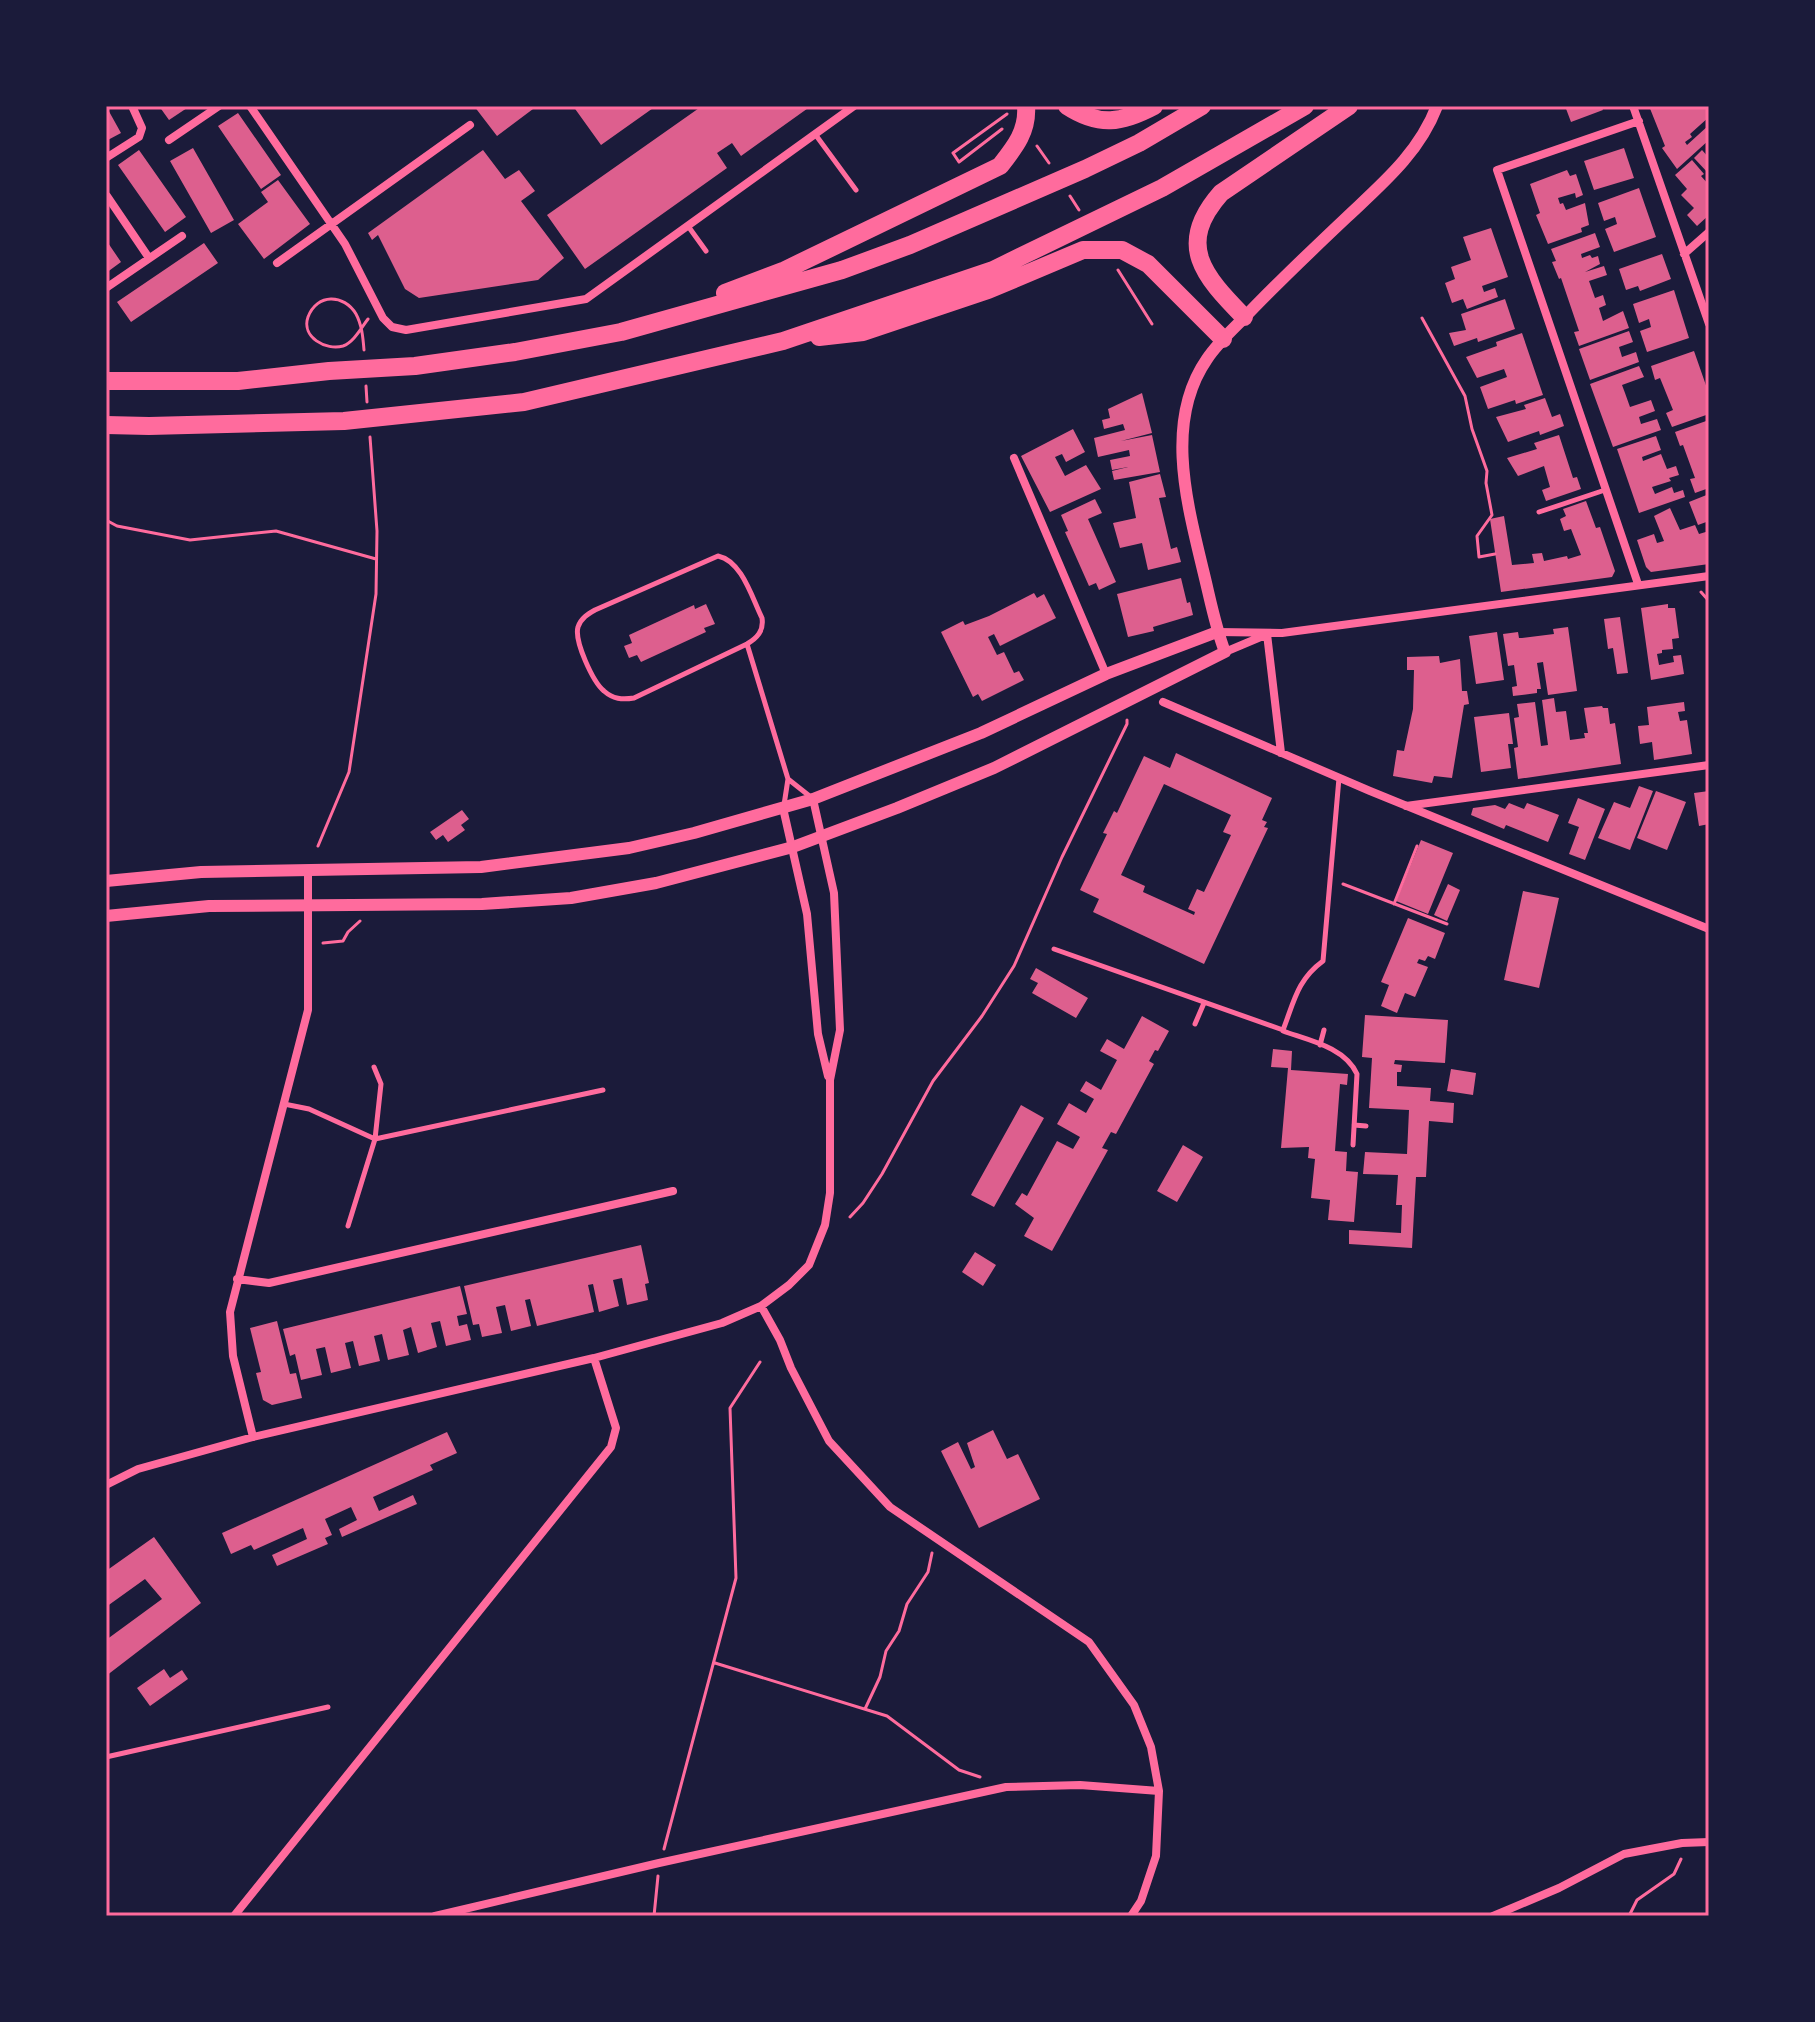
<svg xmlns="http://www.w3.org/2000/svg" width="1815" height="2022" viewBox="0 0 1815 2022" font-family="'Space Grotesk',sans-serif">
  <rect width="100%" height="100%" fill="#1b1b3a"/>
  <path fill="#dd5f8e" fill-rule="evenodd" d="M106 106 121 133 106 141Z
    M159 106H190L169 120Z
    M474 106H537L497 136Z
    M573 106H656L601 145Z
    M702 106H811L741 156 732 143 717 153 727 168 585 269 547 215Z
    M1565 106H1601L1603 110 1571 122Z
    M1649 106H1704L1709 112V117L1690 134 1692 137 1685 142 1687 145 1709 125V140L1677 169 1662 148 1665 146Z
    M238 113 281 175 261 189 218 126Z
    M193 148 234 220 211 233 170 161Z
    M1624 148 1634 178 1594 190 1584 161Z
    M139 150 186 217 165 232 118 165Z
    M483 150 505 179 519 170 535 191 521 201 564 258 538 280 419 298 405 289 378 235 372 240 368 233Z
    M1702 150 1709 158V174L1694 158Z
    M1692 160 1704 174 1701 176 1709 185V215L1697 226 1687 215 1694 208 1681 195 1687 189 1675 175Z
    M1567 170 1570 176 1576 174 1583 195 1576 198 1575 193 1558 198 1560 204 1563 203 1566 210 1585 203 1589 225 1581 228 1582 232 1548 244 1536 215 1540 213 1530 184Z
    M278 180 310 224 264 259 238 224 268 202 261 192Z
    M1639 188 1656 237 1614 252 1605 229 1617 224 1615 217 1604 221 1598 203Z
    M1491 228 1508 277 1482 286 1484 292 1495 288 1498 297 1467 309 1463 299 1452 303 1445 283 1455 279 1451 267 1471 260 1463 237Z
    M1595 233 1600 247 1581 254 1582 258 1590 255 1592 258 1598 256 1600 264 1585 272 1604 266 1607 275 1589 281 1595 298 1603 295 1606 305 1599 308 1603 321 1623 311 1629 328 1579 346 1574 332 1579 331 1561 278 1559 279 1552 262 1556 261 1551 249Z
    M106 240 121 262 106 273Z
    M204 243 218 263 131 322 117 302Z
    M1662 254 1671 279 1640 291 1638 286 1626 290 1619 269Z
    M1674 290 1689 338 1647 352 1640 331 1651 327 1649 319 1639 323 1633 304Z
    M1505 299 1515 329 1478 342 1477 338 1454 346 1449 333 1466 330 1461 314Z
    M1629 331 1633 342 1619 347 1622 357 1636 352 1639 362 1590 380 1579 349Z
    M1522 333 1543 395 1516 404 1515 400 1488 409 1480 387 1507 377 1504 369 1477 378 1466 357 1497 346 1496 342Z
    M1694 351 1709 394V414L1672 427 1666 413 1673 410 1660 378 1655 380 1651 366Z
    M1639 366 1644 377 1622 385 1625 393 1630 407 1651 400 1655 411 1639 417 1641 424 1657 419 1661 430 1613 447 1590 384Z
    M1142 393 1152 433 1121 441 1152 435 1160 472 1114 480 1112 471 1128 467 1112 470 1110 460 1130 456 1129 450 1098 457 1094 438 1125 430 1123 424 1104 429 1102 420 1110 418 1108 409Z
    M1545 398 1552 417 1560 414 1564 426 1540 435 1539 431 1508 442 1496 417 1526 409 1524 405Z
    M1709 420V488L1695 493 1690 479 1695 478 1683 445 1680 446 1675 432Z
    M1073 429 1085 452 1066 462 1062 454 1055 457 1065 476 1086 465 1101 489 1050 512 1021 456Z
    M1559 435 1573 478 1577 477 1581 489 1546 501 1542 490 1550 487 1544 466 1518 476 1507 458 1537 449 1534 443Z
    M1656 436 1661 450 1642 457 1643 461 1661 454 1667 469 1676 466 1679 475 1669 478 1671 481 1652 487 1655 494 1672 487 1674 493 1683 490 1685 497 1639 513 1617 449Z
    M1160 474 1166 497 1159 498 1171 549 1177 547 1181 562 1148 570 1142 543 1120 548 1113 523 1136 518 1129 482Z
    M1709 494V521L1698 525 1689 502Z
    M1095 499 1102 513 1088 519 1116 582 1099 590 1096 583 1089 586 1065 532 1068 531 1061 515Z
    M1586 501 1596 528 1600 527 1615 571 1612 577 1501 592 1490 519 1504 516 1512 565 1534 563 1532 554 1542 553 1544 561 1567 556 1568 559 1581 555 1571 529 1564 531 1560 519 1566 516 1563 509Z
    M1670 508 1680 530 1695 525 1699 534 1709 531V564L1651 572 1646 567 1637 540 1654 534 1657 543 1664 541 1654 516Z
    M1181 578 1187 603 1190 602 1193 615 1153 627 1154 631 1128 637 1117 594Z
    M1034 593 1037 598 1044 594 1056 618 1000 646 994 634 988 637 997 655 1004 652 1014 673 1019 671 1024 680 982 701 978 694 973 697 941 632 963 621 965 625 989 616Z
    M706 604 715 624 704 628 706 632 641 662 637 655 629 658 624 646 632 643 629 635 694 605 695 609Z
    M1668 604V608H1675L1679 638 1672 639 1673 649 1662 650V653L1657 654 1659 665 1674 662 1673 656 1681 655 1684 674 1651 680 1641 608Z
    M1620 617 1628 673 1617 674 1613 648 1608 649 1604 619Z
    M1568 627 1577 691 1548 695 1543 662 1537 663 1541 689H1537V693L1513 696 1512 687 1517 686 1514 665 1508 666 1503 634 1518 632 1519 638H1522L1554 634 1553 629Z
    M1497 632 1504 680 1476 684 1469 636Z
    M1439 656 1440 663 1460 659 1462 691H1467L1469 704 1464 705 1452 778 1434 776 1432 783 1393 776 1397 750 1404 751 1413 709 1414 670H1407V657Z
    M1554 698 1556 712 1566 711 1570 740 1585 738 1584 733H1588L1584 708 1602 706 1603 708H1608L1610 724 1615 723 1621 764 1518 779 1514 748 1518 747 1514 718 1519 717 1517 704 1535 702 1541 746 1548 745 1542 700Z
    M1684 702 1685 711 1678 712 1680 721 1687 720 1692 754 1654 760 1652 742 1640 744 1638 726 1649 725 1647 707Z
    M1509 713 1513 744H1508L1511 768 1481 772 1474 717Z
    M1176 753 1272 798 1262 820 1267 822 1264 827 1268 828 1204 964 1093 912 1099 899 1080 890 1107 834 1103 833 1114 811 1117 813 1144 756 1170 768ZM1164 784 1231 815 1223 832 1231 835 1204 892 1197 889 1188 909 1195 912 1194 915 1143 892 1145 886 1121 875Z
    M1639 786 1653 791 1630 850 1598 838 1614 802 1630 808Z
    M1656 791 1686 802 1667 850 1637 838Z
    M1709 791V824L1699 826 1694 793Z
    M1578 798 1605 809 1585 860 1569 854 1579 827 1568 823Z
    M1509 803 1524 809 1527 803 1559 815 1548 842 1506 825 1504 829 1471 815 1473 808 1495 805 1505 809Z
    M462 810 469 819 461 825 465 830 448 842 443 835 436 840 430 832Z
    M1421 840 1453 853 1428 914 1396 901Z
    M1448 884 1460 890 1447 921 1434 915Z
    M1523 891 1559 898 1539 988 1504 980Z
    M1408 918 1445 933 1435 959 1428 956 1425 961 1419 959 1417 963 1428 967 1415 997 1405 993 1397 1013 1381 1006 1389 985 1381 982Z
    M1036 968 1088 998 1076 1018 1032 993 1038 983 1030 979Z
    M1365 1015 1448 1020 1445 1063 1395 1060 1394 1064 1402 1065 1401 1072H1397V1086L1431 1088 1430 1101 1454 1103 1453 1123 1429 1121 1426 1177H1416L1412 1248 1349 1244V1230L1401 1233 1402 1205H1396L1398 1175 1363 1174 1365 1152 1407 1154 1409 1110 1369 1108 1372 1058 1362 1057Z
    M1142 1016 1169 1031 1158 1051 1155 1050 1149 1061 1154 1064 1116 1134 1111 1132 1102 1148 1108 1150 1052 1251 1024 1236 1034 1218 1015 1204 1022 1193 1027 1196 1057 1141 1073 1149 1080 1137 1057 1124 1069 1103 1086 1113 1094 1099 1080 1091 1086 1081 1101 1090 1117 1060 1100 1051 1107 1039 1124 1049Z
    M1273 1049 1292 1051 1291 1070 1348 1074 1347 1085 1340 1084 1335 1151 1347 1152 1346 1171 1358 1172 1354 1222 1328 1220 1330 1200 1311 1198 1315 1159 1308 1158 1309 1147 1281 1148 1288 1068 1271 1067Z
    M1451 1069 1476 1073 1473 1095 1447 1091Z
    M1021 1105 1044 1118 994 1207 971 1195Z
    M1183 1145 1203 1157 1177 1202 1157 1191Z
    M641 1245 649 1283 645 1284 648 1300 627 1305 622 1278 613 1280 619 1306 599 1312 593 1284 588 1285 594 1312 537 1326 530 1299 525 1300 531 1326 511 1331 505 1305 496 1307 502 1333 482 1337 479 1324 473 1325 464 1286Z
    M975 1252 996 1265 983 1286 962 1272Z
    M460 1286 467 1314 457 1316 459 1326 467 1324 471 1340 446 1346 440 1321 431 1323 437 1347 418 1353 411 1327 403 1330 409 1355 388 1360 382 1334 374 1336 380 1361 359 1366 353 1341 345 1343 351 1368 331 1373 325 1347 316 1349 322 1375 301 1380 295 1354 290 1356 283 1329Z
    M277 1321 290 1374 296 1373 302 1398 272 1405 263 1400 256 1373 261 1372 250 1328Z
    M993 1430 1007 1459 1018 1454 1040 1499 979 1528 941 1451 958 1442 971 1469 975 1467 967 1443Z
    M447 1432 457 1453 430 1465 433 1470 373 1497 379 1511 413 1495 417 1504 342 1537 339 1529 357 1520 351 1507 325 1519 332 1535 325 1538 328 1544 277 1566 272 1555 307 1539 303 1528 254 1550 251 1545 231 1554 222 1533Z
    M154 1537 201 1603 106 1676V1640L162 1599 145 1579 106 1607V1571Z
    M164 1669 170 1678 182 1670 188 1679 150 1706 137 1688Z"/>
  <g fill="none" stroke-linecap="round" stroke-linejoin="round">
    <path stroke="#ff6b9d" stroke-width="3" d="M1002 129 959 162 953 153 1007 114
      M1037 146 1049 163
      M1070 196 1079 210
      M1118 270 1152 324
      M1422 318 1465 396 1472 429 1487 471 1486 483 1492 515 1477 536 1479 557 1495 554
      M364 350C363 338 362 325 356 314 344 294 317 293 308 317 301 337 326 351 343 346 354 342 361 328 368 319
      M366 386 367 402
      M106 520 117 526 190 540 276 531 376 559
      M1701 592 1709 601
      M318 846 349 772 376 594 377 531 370 437
      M1343 884 1447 924
      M1394 904 1417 846
      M323 943 343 941 348 932 360 921
      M850 1217 863 1203 882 1174 933 1081 982 1016 1014 966 1062 857 1127 724V720
      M715 1663 887 1716 959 1770 980 1777
      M865 1709 880 1677 886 1651 899 1631 907 1604 928 1572 932 1553
      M664 1849 736 1578 730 1408 760 1362
      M654 1916 658 1876
      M1629 1916 1637 1900 1674 1874 1681 1859"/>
    <path stroke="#ff6b9d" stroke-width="5" d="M815 134 856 190
      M688 226 706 251
      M1539 512 1605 490
      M718 556C742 561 752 598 762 618 764 631 757 638 747 644L634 698C622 700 613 699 604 691 593 682 574 641 578 627 581 618 588 614 595 610Z
      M747 644 788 779 784 805
      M788 779 812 798
      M1054 949 1283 1030C1294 1002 1297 980 1323 961L1339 778
      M1195 1024 1204 1003
      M1283 1031C1308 1040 1345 1047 1357 1074L1353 1145
      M1320 1045 1324 1030
      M284 1104 309 1109 375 1139 603 1090
      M1354 1125 1366 1126
      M348 1226 375 1139 381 1084 374 1067
      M106 1757 328 1707"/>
    <path stroke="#ff6b9d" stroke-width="8" d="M250 106 345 244 383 318 392 327 406 330 586 299 854 106
      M1633 106 1709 324
      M169 140 219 106
      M106 158 139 137 142 128 132 106
      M107 196 149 258
      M1684 254 1709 232
      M277 263 470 125
      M106 288 182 236
      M1014 458 1106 674
      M1638 584 1497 170 1639 121
      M1217 632 1282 633 1709 576
      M1267 634 1281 753
      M1225 652 1263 636
      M1163 702 1370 791 1709 929
      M1406 806 1709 765
      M783 808 807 914 818 1034 828 1076
      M237 1279 269 1283 673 1191
      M761 1306 780 1340 791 1368 829 1441 890 1507 1089 1642 1134 1705 1151 1747 1159 1791 1156 1856 1141 1901 1131 1916
      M253 1437 233 1356 230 1312 308 1010V869
      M106 1485 138 1469 253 1437 594 1358 722 1323 761 1306 789 1285 809 1265 825 1225 830 1193V1080L840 1030 834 893 813 799
      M234 1916 611 1447 616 1428 594 1358
      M435 1916 659 1863 1006 1787 1080 1785 1159 1791
      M1493 1916 1559 1888 1624 1854 1682 1843 1709 1842"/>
    <path stroke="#ff6b9d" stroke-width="12" d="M106 881 201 872 481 867 629 848 694 833 813 799 981 733 1106 674 1217 632
      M106 916 209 906 482 904 571 898 656 883 793 847 897 808 994 768 1225 652C1215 626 1210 598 1203 570 1187 503 1164 421 1207 359 1217 344 1230 332 1243 319 1276 284 1312 250 1347 217 1383 183 1419 153 1437 106"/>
    <path stroke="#ff6b9d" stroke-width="18" d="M1067 106C1099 127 1122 123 1154 106
      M725 293 783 271 1000 166C1015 147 1028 131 1026 106
      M1244 317C1204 276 1175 245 1221 193L1349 106
      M819 337 863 332 988 290 1083 250H1122L1148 264 1223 339
      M106 381H238L329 371 415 366 515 352 621 332 842 270 910 245 1085 169 1139 143 1202 106
      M106 425 149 426 344 421 524 402 783 341 993 270 1162 188 1305 106"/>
  </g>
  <rect width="1815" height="2022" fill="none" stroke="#1b1b3a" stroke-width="216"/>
  <rect x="108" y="108" width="1599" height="1806" fill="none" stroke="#ff6b9d" stroke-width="3"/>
</svg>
